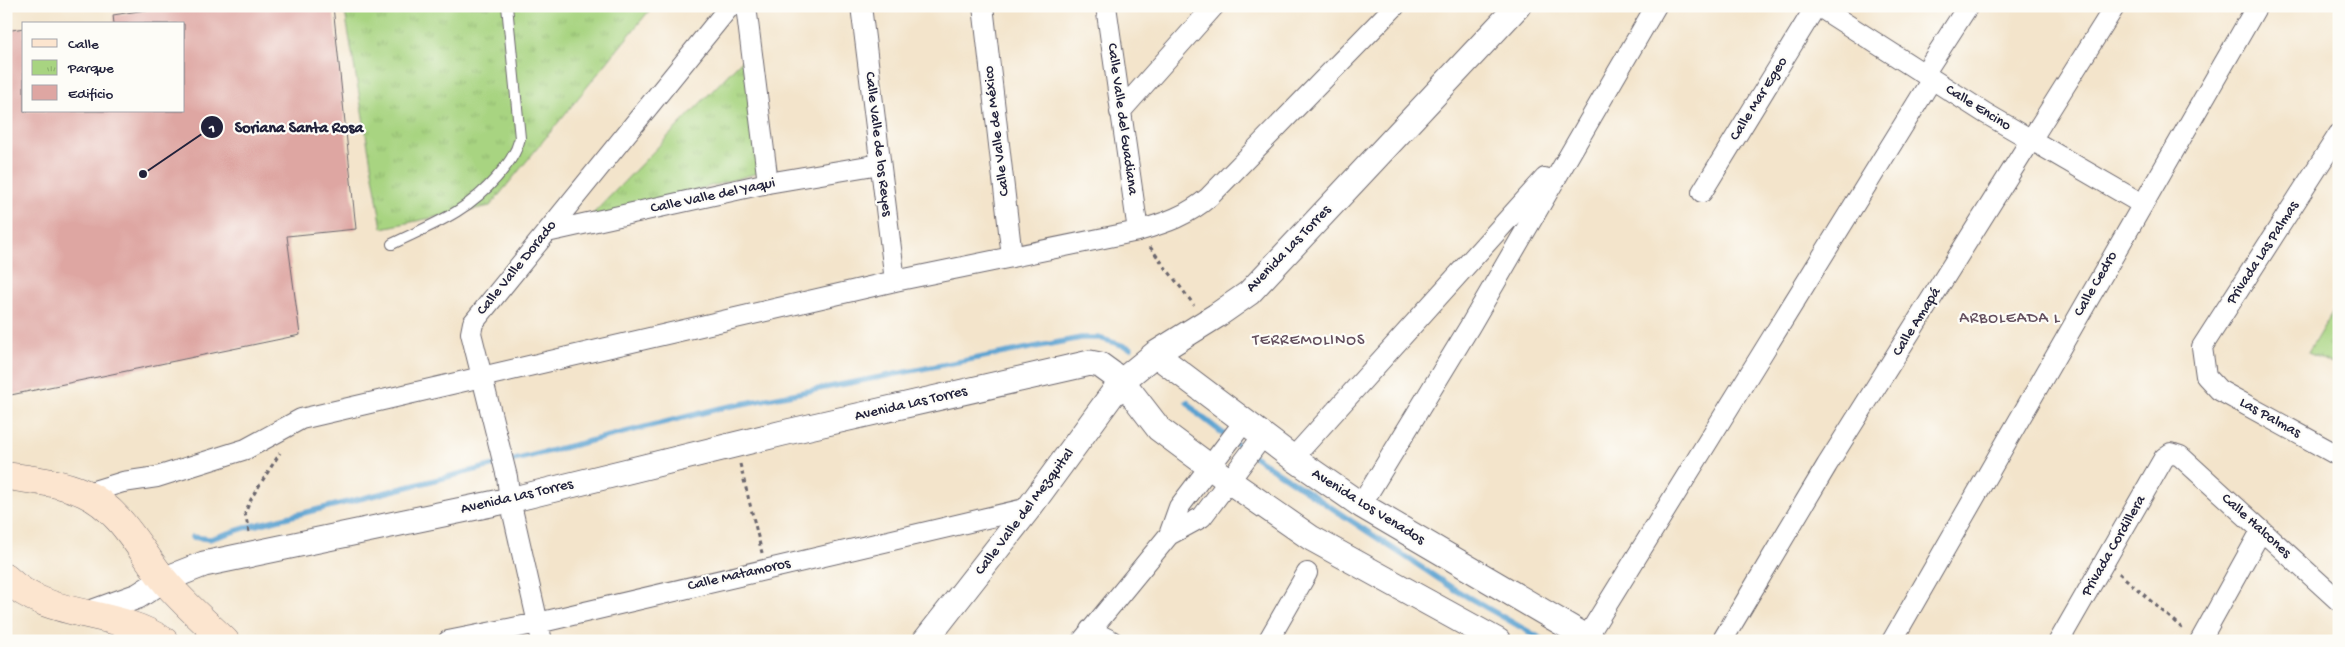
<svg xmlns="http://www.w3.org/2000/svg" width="2345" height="647" viewBox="0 0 2345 647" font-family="'Gochi Hand',sans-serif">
  <defs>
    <pattern id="park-tufts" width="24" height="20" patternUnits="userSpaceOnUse" patternTransform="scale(1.25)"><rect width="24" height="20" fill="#a8d481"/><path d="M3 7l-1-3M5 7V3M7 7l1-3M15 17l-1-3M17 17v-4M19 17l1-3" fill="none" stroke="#90b670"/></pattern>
  </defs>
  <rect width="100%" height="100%" fill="#fdfcf7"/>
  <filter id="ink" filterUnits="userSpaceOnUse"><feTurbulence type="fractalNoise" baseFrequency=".02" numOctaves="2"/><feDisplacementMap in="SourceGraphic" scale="10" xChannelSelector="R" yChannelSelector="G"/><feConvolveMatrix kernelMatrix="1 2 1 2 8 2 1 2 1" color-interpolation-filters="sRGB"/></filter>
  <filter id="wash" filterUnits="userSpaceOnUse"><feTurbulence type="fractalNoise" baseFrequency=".0096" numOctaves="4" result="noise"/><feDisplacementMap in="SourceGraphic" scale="20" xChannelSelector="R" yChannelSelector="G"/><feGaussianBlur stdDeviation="1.12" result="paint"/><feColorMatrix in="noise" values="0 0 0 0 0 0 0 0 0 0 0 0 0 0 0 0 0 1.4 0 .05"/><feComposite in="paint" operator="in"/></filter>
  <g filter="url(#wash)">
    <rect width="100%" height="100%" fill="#f3e4cb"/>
    <path fill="url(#park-tufts)" stroke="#657b5e" d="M344 6H653L490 206 382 228Z
      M745 57 769 170 587 220Z
      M2339 301V366L2308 353Z"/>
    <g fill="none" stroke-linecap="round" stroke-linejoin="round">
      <path stroke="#5aa1d0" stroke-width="5.5" d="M1187 402 1198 414 1243 449 1454 589 1545 641
        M6 447 9 451
        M192 537 210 539 248 527 721 408 1081 338H1099L1131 348"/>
    </g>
    <g id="blocks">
      <path fill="#dea6a2" d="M172 6H333L356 229 287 236 300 335 6 396V31L24 28V111H184V24H114L113 15Z"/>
    </g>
  </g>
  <g filter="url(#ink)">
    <use href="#blocks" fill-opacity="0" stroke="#6b666d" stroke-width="1"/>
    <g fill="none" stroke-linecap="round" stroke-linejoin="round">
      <defs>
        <path id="service" d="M392 244C433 224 466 213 497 177 508 164 516 154 520 138L507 6"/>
        <path id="minor" d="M746 6 768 183
          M861 6 895 281
          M983 6 1012 257
          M1106 6 1138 231
          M1818 6 1985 113 2142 204
          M1924 74 1968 6
          M1120 112 1214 6
          M2339 134 2202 347 2206 376 2219 390 2339 456
          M1702 192 1816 6
          M547 232 768 183 880 164
          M1293 458 1545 178
          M84 494 123 482 157 477 246 449 301 419 895 281 1138 231C1165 223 1187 216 1209 197L1395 6
          M1361 505 1470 326 1656 6
          M1169 535 1179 507 1244 422
          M1090 630 1112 641
          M1587 637 1932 79
          M448 641 538 623 1029 508
          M542 641 510 500 507 477 471 333 473 323 730 6
          M1082 641 1169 535 1202 517 1263 436
          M1268 641 1307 573
          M1722 641 1827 465 2115 6
          M1892 641 2257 6
          M2059 641 2164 458 2171 453 2180 456 2339 601
          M2200 641 2261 531"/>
        <path id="tertiary" d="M1155 354 1293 458 1361 505 1593 641
          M91 613 138 596 163 580 204 564 510 500 783 433 1090 363 1100 365 1122 381 1159 429 1229 481 1311 538 1498 641
          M925 641 1029 508 1122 381 1155 354 1216 316 1249 293 1518 6"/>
        <path id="secondary" d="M6 476C33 480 59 482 84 493 121 510 139 549 163 579 181 601 204 621 225 641
          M6 578C48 620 114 608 164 641"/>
      </defs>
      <use href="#service" stroke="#6b666d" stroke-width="12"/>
      <use href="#minor" stroke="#6b666d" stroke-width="22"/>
      <use href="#tertiary" stroke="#6b666d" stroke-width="27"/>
      <use href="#secondary" stroke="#6b666d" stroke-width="29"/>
      <path stroke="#6b666d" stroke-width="3" stroke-dasharray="4 4" stroke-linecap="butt" d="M1150 247 1194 305
        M740 464 762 553
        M249 532 245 513 252 497 280 453
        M2119 573 2184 630"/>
      <use href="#service" stroke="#fff" stroke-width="10"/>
      <use href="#minor" stroke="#fff" stroke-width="20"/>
      <use href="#tertiary" stroke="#fff" stroke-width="25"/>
      <use href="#secondary" stroke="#fce5cf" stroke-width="28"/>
    </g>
  </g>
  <g text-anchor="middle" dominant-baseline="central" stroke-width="4.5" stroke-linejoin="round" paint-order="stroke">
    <g font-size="15" fill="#22223b" stroke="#fdfcf7">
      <text transform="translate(1759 99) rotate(-58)">Calle Mar Egeo</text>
      <text transform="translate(1978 108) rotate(32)">Calle Encino</text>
      <text transform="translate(1122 119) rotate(82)">Calle Valle del Guadiana</text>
      <text transform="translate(997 131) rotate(-97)">Calle Valle de México</text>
      <text transform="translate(878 144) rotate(83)">Calle Valle de los Reyes</text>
      <text transform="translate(713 196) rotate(-12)">Calle Valle del Yaqui</text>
      <text transform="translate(1289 249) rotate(-46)">Avenida Las Torres</text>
      <text transform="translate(2263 253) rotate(-57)">Privada Las Palmas</text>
      <text transform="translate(517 268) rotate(-51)">Calle Valle Dorado</text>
      <text transform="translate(2096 284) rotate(-60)">Calle Cedro</text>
      <text transform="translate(1917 322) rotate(-58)">Calle Amapá</text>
      <text transform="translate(911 404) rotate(-13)">Avenida Las Torres</text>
      <text transform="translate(2270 418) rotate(29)">Las Palmas</text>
      <text transform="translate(517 497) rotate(-13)">Avenida Las Torres</text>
      <text transform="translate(1368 507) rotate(32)">Avenida Los Venados</text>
      <text transform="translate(1025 512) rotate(-53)">Calle Valle del Mezquital</text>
      <text transform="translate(2256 526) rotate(42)">Calle Halcones</text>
      <text transform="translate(2114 546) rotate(-60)">Privada Cordillera</text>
      <text transform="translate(739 575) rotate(-13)">Calle Matamoros</text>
    </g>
    <g font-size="16" letter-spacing="1" fill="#64505f" stroke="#fdfcf7">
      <text x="2010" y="319">ARBOLEADA L</text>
      <text x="1309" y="341">TERREMOLINOS</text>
    </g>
  </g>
  <path fill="none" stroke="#22223b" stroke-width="2" d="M143 174L212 127"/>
  <g fill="#22223b" stroke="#fdfcf7" stroke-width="2">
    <circle cx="143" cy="174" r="5"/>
    <circle cx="212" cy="127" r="12"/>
  </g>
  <g font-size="15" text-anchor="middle" font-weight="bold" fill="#fff">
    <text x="212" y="132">1</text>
  </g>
  <g font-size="16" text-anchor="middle" font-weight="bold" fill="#22223b" stroke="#fdfcf7" stroke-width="4.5" stroke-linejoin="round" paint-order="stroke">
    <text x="299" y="132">Soriana Santa Rosa</text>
  </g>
  <rect width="2345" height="647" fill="none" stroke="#fdfcf7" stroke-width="25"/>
  <rect x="22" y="22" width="162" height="90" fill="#fdfcf7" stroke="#a5a5ac"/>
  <rect x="32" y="39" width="25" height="8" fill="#fce5cf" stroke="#a5a5ac"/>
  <text x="68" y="48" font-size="15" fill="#22223b">Calle</text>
  <rect x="32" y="60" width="25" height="15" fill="url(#park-tufts)" stroke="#a5a5ac"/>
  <text x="68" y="72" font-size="15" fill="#22223b">Parque</text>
  <rect x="32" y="85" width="25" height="15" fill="#dea6a2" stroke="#a5a5ac"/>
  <text x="68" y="98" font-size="15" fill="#22223b">Edificio</text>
</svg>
